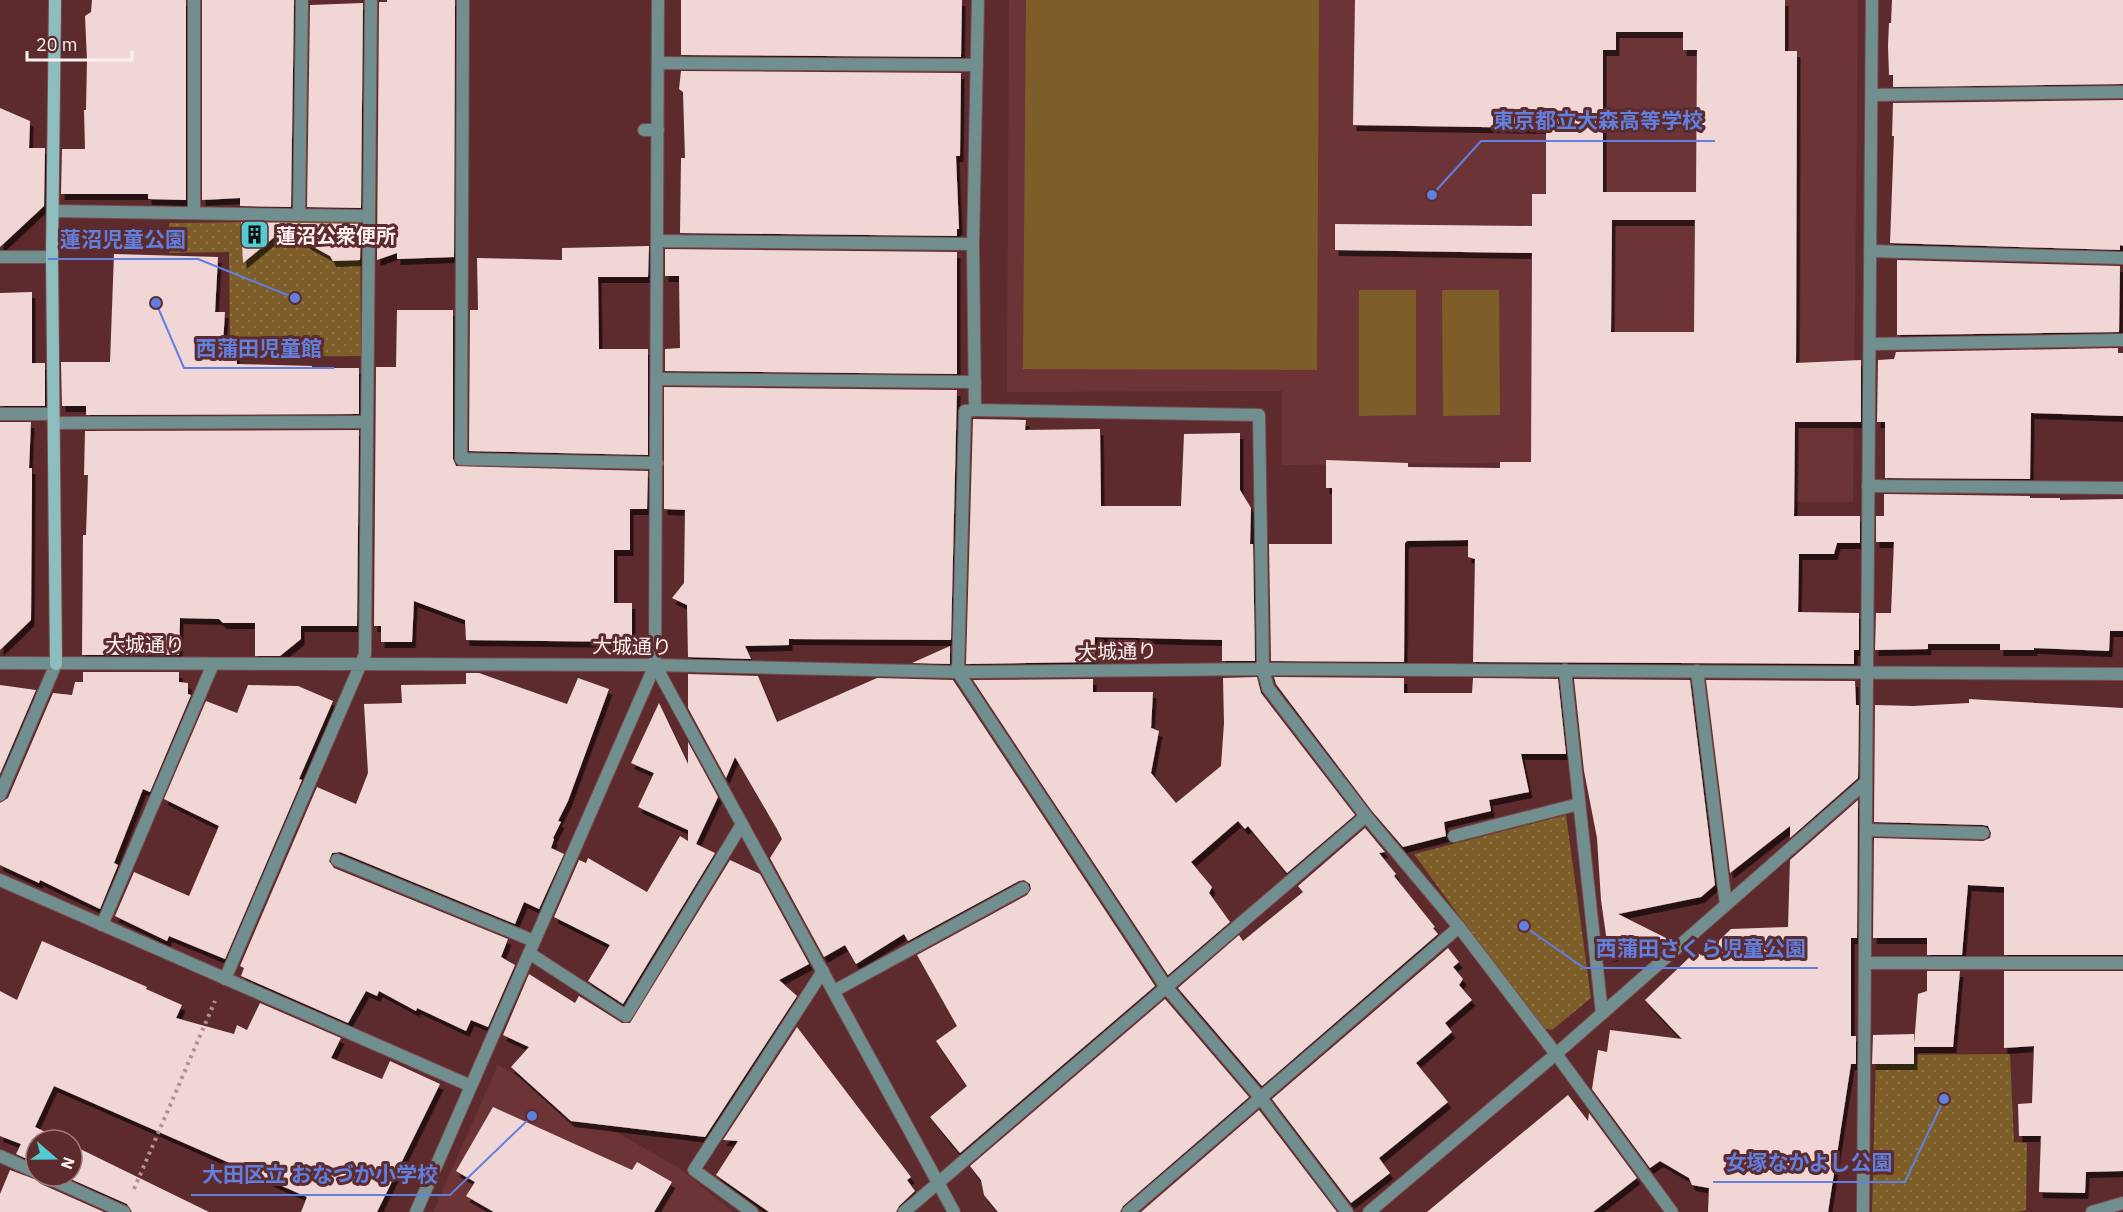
<svg xmlns="http://www.w3.org/2000/svg" width="2123" height="1212" viewBox="0 0 2123 1212" font-family="'IBM Plex Sans','Noto Sans JP',sans-serif">
  <defs>
    <pattern id="park-dots" width="8" height="8" patternUnits="userSpaceOnUse" patternTransform="scale(1.5)"><rect width="8" height="8" fill="#7e5e28"/><path d="M2 2h.1M6 6h.1" fill="none" stroke="#917648" stroke-width="1.8" stroke-linecap="round"/></pattern>
    <filter id="shadow"><feDropShadow dx="3.5" dy="6" stdDeviation="0" flood-color="#0009"/></filter>
  </defs>
  <rect width="100%" height="100%" fill="#5d2b2d"/>
  <path fill="#6d3437" d="M1009 0H1858L1853 502 1576 500V462L1282 465V391L1007 392Z
    M498 1065 679 1168 733 1212H433Z"/>
  <path fill="#7e5e28" d="M1026 0H1319L1317 370 1023 369Z
    M1359 290H1416V415L1359 416Z
    M1442 290H1499L1500 415 1443 416Z"/>
  <path fill="url(#park-dots)" d="M360 221 361 356 235 357 230 343 229 252 169 253V223Z
    M1566 815 1591 998 1552 1030 1541 1028 1414 854Z
    M2010 1054 2014 1142 2027 1143 2026 1210 2018 1212H1872L1876 1055Z"/>
  <path fill="#f0d7d6" fill-rule="evenodd" filter="url(#shadow)" d="M92 0H186V200L148 199V194H61L62 149H85L84 110H86L87 60 85 16 91 12Z
    M202 0H294L291 207 240 206V198L202 200Z
    M387 0H455L454 257 397 259V253L377 260 379 2H387Z
    M681 0H962L961 57 681 55Z
    M1355 0H1785V51H1797L1796 363 1861 360V422H1795L1794 516H1860V543H1837L1834 554H1799L1798 612 1859 613V650H1854V664L1473 662 1475 559 1468 557V540L1407 541 1405 543 1404 662 1271 661 1269 544H1332V488H1326V460L1408 463V467L1500 468V462H1531L1532 253 1335 250V224L1532 226V194H1546V128L1353 125ZM1616 32H1683V50H1697L1696 192H1603V50H1616ZM1612 220H1695L1694 332H1611Z
    M1892 0H2123V84L1893 87V75H1889L1888 46 1889 23H1891Z
    M363 3 361 208 307 207 310 5Z
    M681 71 961 73 960 156H956L959 229H957V236L680 233 681 158H685L683 92 679 89Z
    M2123 100V246L2120 245V250L1890 243 1894 136H1892L1893 103Z
    M0 108 30 121 29 148H45L44 206 0 247Z
    M241 222 361 224 360 260 333 261 330 256 283 230 243 263Z
    M649 246 648 277H598L599 349H648V455L469 451 470 310H478L477 258 562 260V248Z
    M665 249 957 252V374L665 371V349L680 348 679 276H665Z
    M114 254 218 257 215 312H225L223 343 235 342 237 364 312 366V368H359V414L86 415V406H62L61 362H110Z
    M1897 260 2120 266 2119 332 1897 335Z
    M32 292V363H45V406H0V293Z
    M397 310H453V459L456 466 648 471 647 509H630V550H614V603H632V642L466 640 465 620 414 601 412 642H381V626H374L376 367H396Z
    M2118 348V353H2123V416L2031 413 2030 479 1885 478V422H1877L1878 360 1894 359 1896 352Z
    M664 387 957 390 951 640 789 639V645L745 646 751 659 688 657 687 605 672 598 684 583 685 510 664 509Z
    M973 419 1026 420 1025 430 1100 429 1101 506H1181L1184 434 1240 433V490L1251 508 1250 544H1253L1255 661H1222V640L1095 637 1094 662 966 664Z
    M0 422H31L29 468H32V483L31 620 0 650Z
    M359 430 357 626H301V639L280 656H255V623H223L219 619 180 618 179 655H82L83 535H86L88 475H84L85 431Z
    M1884 494 2030 496V498H2060V500L2123 499V631H2110L2109 651 2034 648V650H2000V644H1928V649L1875 650 1876 613H1891L1894 542H1876V516H1884Z
    M950 646V664L912 663Z
    M83 672H179V682L188 683V694L191 695 150 792 143 789 114 863 118 865 100 909 40 880 39 883 0 865V803L8 798 53 693 72 695 75 682H83Z
    M466 673H479L567 704 578 678 609 689 568 801 558 821 561 822 553 838 554 839 551 848 564 854 539 909 524 902 515 924 340 852 332 853 329 861 334 868 508 939 501 957 515 965 488 1027 471 1020 466 1031 417 1008 416 1011 379 991 377 996 366 991 348 1023 241 976 244 968 240 966 317 787 356 804 368 773 364 704 402 703 401 685 466 684Z
    M688 674 758 676 777 722 877 678 953 680 1155 986 960 1153 930 1117 967 1086 936 1041 957 1026 917 955 1027 895 1031 889 1030 884 1024 880 1019 881 908 941 904 934 856 964 845 945 824 957 770 858 782 839 777 829 735 757 726 778 688 708Z
    M1257 677 1261 693 1355 815 1287 873 1248 826 1245 829 1238 821 1191 862 1212 887 1209 893 1230 922 1168 975 973 680 1093 679V692H1153L1151 728 1159 731 1151 773 1176 803 1221 766 1224 723 1223 678Z
    M1274 677 1404 678V693H1472L1473 678 1558 679 1566 754H1521L1529 792 1489 800 1491 811 1444 822 1446 836 1403 847 1372 811 1276 684Z
    M1574 679 1690 680 1715 885 1701 897 1618 914 1672 941 1664 948 1609 956 1601 900 1597 838 1584 771Z
    M1706 680 1855 681 1856 705H1859L1858 778 1790 838V826L1730 873Z
    M0 685 36 690 0 774Z
    M248 685 298 686 333 701 299 779 302 780 225 959 169 936 167 941 115 916 134 872 189 896 219 826 164 799 206 701 237 713Z
    M1969 699 2123 708V955H2004V887L1968 885 1962 955H1927V938H1873L1874 838 1983 841 1990 838 1991 833 1988 826 1983 825 1874 822 1875 705 1913 706 1969 703Z
    M659 703 688 764V742L718 797 696 844 715 853 623 1004 588 981 610 945 554 917 579 860 586 863 588 858 647 892 680 836 688 841V830L638 807 654 773 631 763Z
    M1858 800 1857 938H1851V1036H1856V1064H1851L1828 1212H1708L1709 1188 1692 1185 1689 1178 1660 1161 1650 1168 1592 1089 1598 1050 1607 1052 1610 1030 1682 1039 1645 1000 1695 952 1703 956 1731 929 1788 927 1790 860Z
    M1365 828 1385 852 1379 853 1396 874 1394 876 1435 927 1433 928 1438 934 1262 1086 1178 988 1239 935 1243 941 1303 892 1298 886Z
    M730 860 760 874 809 964 779 980 797 996 705 1137 571 1121 511 1067 529 1047 503 1035 529 974 575 1003 579 996 622 1023H630Z
    M42 941 147 987 146 989 182 1005 176 1018 234 1034 237 1025 247 1030 260 1003 341 1038 331 1058 382 1079 390 1061 440 1084 377 1212H301L307 1197 54 1086 35 1127 62 1140H36V1163L16 1154 21 1144 0 1136V991L17 1000Z
    M1448 948 1459 962 1453 967 1463 979 1459 985 1472 1000 1445 1023 1452 1032 1416 1063 1448 1102 1379 1158 1390 1173 1351 1203 1272 1099Z
    M1927 971H1960L1953 1047H1914V1064H1872L1873 1035 1914 1034V1045L1918 994 1927 991Z
    M2004 971H2123V1171L2086 1172 2085 1193 2039 1192 2041 1136H2019L2018 1104 2032 1103 2034 1046 2004 1048Z
    M1165 999 1249 1097 1123 1206 1120 1212H998L984 1195 981 1180 970 1166Z
    M797 1027 911 1177 907 1180 915 1191 899 1206 896 1212H769L716 1175 738 1141 723 1140Z
    M1568 1095 1588 1121 1589 1113 1637 1178 1593 1212H1427Z
    M493 1107 632 1170 637 1162 672 1182 654 1212H494L466 1196 475 1182 456 1171Z
    M1259 1110 1337 1212H1141Z
    M72 1145 209 1212H132L127 1204 64 1176H72Z
    M10 1170 37 1180 41 1184 104 1212H0V1194Z"/>
  <g fill="none" stroke-linecap="round" stroke-linejoin="round">
    <defs>
      <path id="lane" d="M194 0V213
        M463 0 461 459 657 463
        M658 63 977 65
        M1872 95 2123 92
        M644 130H658
        M53 211 369 216
        M299 215 302 0
        M658 241 973 244
        M1870 251 2123 258
        M1870 344 2123 340
        M657 379 975 382
        M975 410 965 411 958 672 1166 987 1260 1097 1347 1212
        M0 414H53
        M54 423 367 422
        M1868 486 2123 488
        M1565 670 1602 1014
        M1697 671 1726 905
        M1867 830 1983 833
        M1454 836 1579 804
        M337 860 534 941
        M102 925 213 664
        M529 953 626 1016 742 824
        M1866 963H2123
        M834 991 1023 888
        M752 1212 694 1170 823 971
        M1128 1212 1459 927"/>
      <path id="street" d="M658 0 655 665 954 1212
        M978 0 973 244 975 410 1259 415 1263 669 1268 688 1366 816 1459 927 1556 1054 1672 1212
        M0 257H52
        M0 663 655 665 958 672 1263 669 2123 674
        M0 795 56 664
        M0 880 471 1086
        M225 979 365 654 371 0
        M0 1156 36 1172
        M44 1176 124 1212
        M416 1212 655 665
        M904 1212 1366 816
        M1369 1212 1556 1054 1866 782
        M1863 1212 1872 0
        M2092 1212 2123 1203"/>
      <path id="secondary" d="M55 0 52 257 56 664"/>
    </defs>
    <use href="#lane" stroke="#774b4c" stroke-width="14"/>
    <use href="#street" stroke="#774b4c" stroke-width="14"/>
    <use href="#secondary" stroke="#774b4c" stroke-width="14"/>
    <path stroke="#b09192" stroke-width="4" stroke-dasharray="3 4.5" stroke-linecap="butt" d="M134 1189 215 1001"/>
    <use href="#lane" stroke="#728f90" stroke-width="12"/>
    <use href="#street" stroke="#728f90" stroke-width="12"/>
    <use href="#secondary" stroke="#8ebdbe" stroke-width="12"/>
  </g>
  <defs>
    <symbol id="building-square" viewBox="-11 -11 22 22"><rect x="-9" y="-9" width="18" height="18" rx="4" fill="#51ccd1" stroke="#5d2b2d"/><path d="M-4-6H4V6H1V3H-1V6H-4ZM-2.5-4.3h1.7v1.8h-1.7ZM.8-4.3h1.7v1.8H.8ZM-2.5-1h1.7V.8h-1.7ZM.8-1h1.7V.8H.8Z" fill="#111"/></symbol>
  </defs>
  <g fill-rule="evenodd">
    <use href="#building-square" x="238" y="218" width="33" height="33"/>
  </g>
  <g text-anchor="middle" dominant-baseline="central" stroke-width="6" stroke-linejoin="round" paint-order="stroke">
    <g font-size="20" font-weight="bold" fill="#fef1f0" stroke="#5d2b2d" text-anchor="start">
      <text x="276" y="235">蓮沼公衆便所</text>
    </g>
    <g font-size="20" fill="#fef1f0" stroke="#5d2b2d">
      <text x="145" y="644">大城通り</text>
      <text transform="translate(632 646) rotate(1)">大城通り</text>
      <text transform="translate(1117 651) rotate(-1)">大城通り</text>
    </g>
  </g>
  <path fill="none" stroke="#607fdf" stroke-width="2" d="M1432 195L1481 141H1715M295 298L198 259H48M156 303L184 368H334M1524 926L1584 968H1818M1944 1099L1905 1182H1713M532 1116L450 1195H191"/>
  <g fill="#607fdf" stroke="#5d2b2d" stroke-width="2">
    <circle cx="1432" cy="195" r="6"/>
    <circle cx="295" cy="298" r="6"/>
    <circle cx="156" cy="303" r="6"/>
    <circle cx="1524" cy="926" r="6"/>
    <circle cx="1944" cy="1099" r="6"/>
    <circle cx="532" cy="1116" r="6"/>
  </g>
  <g font-size="21" text-anchor="middle" font-weight="bold" fill="#607fdf" stroke="#5d2b2d" stroke-width="6" stroke-linejoin="round" paint-order="stroke">
    <text x="1598" y="128">東京都立大森高等学校</text>
    <text x="123" y="247">蓮沼児童公園</text>
    <text x="259" y="356">西蒲田児童館</text>
    <text x="1701" y="956">西蒲田さくら児童公園</text>
    <text x="1809" y="1170">女塚なかよし公園</text>
    <text x="320" y="1182">大田区立 おなづか小学校</text>
  </g>
  <g transform="translate(54 1158) rotate(110)"><circle r="28" fill="#5d2b2d" stroke="#9d7a7b" stroke-width="1.5"/>
  <path d="M0-4.5L10 22L0 15L-10 22Z" fill="#51ccd1"/>
  <text y="-9" font-size="16" font-weight="bold" text-anchor="middle" fill="#fef1f0">N</text>
  </g>
  <path d="M27 51v9h105v-9" fill="none" stroke="#fef1f0" stroke-width="3"/>
  <text x="36" y="51" font-size="18" fill="#fef1f0" stroke="#5d2b2d" stroke-width="4.5" paint-order="stroke">20 m</text>
</svg>
